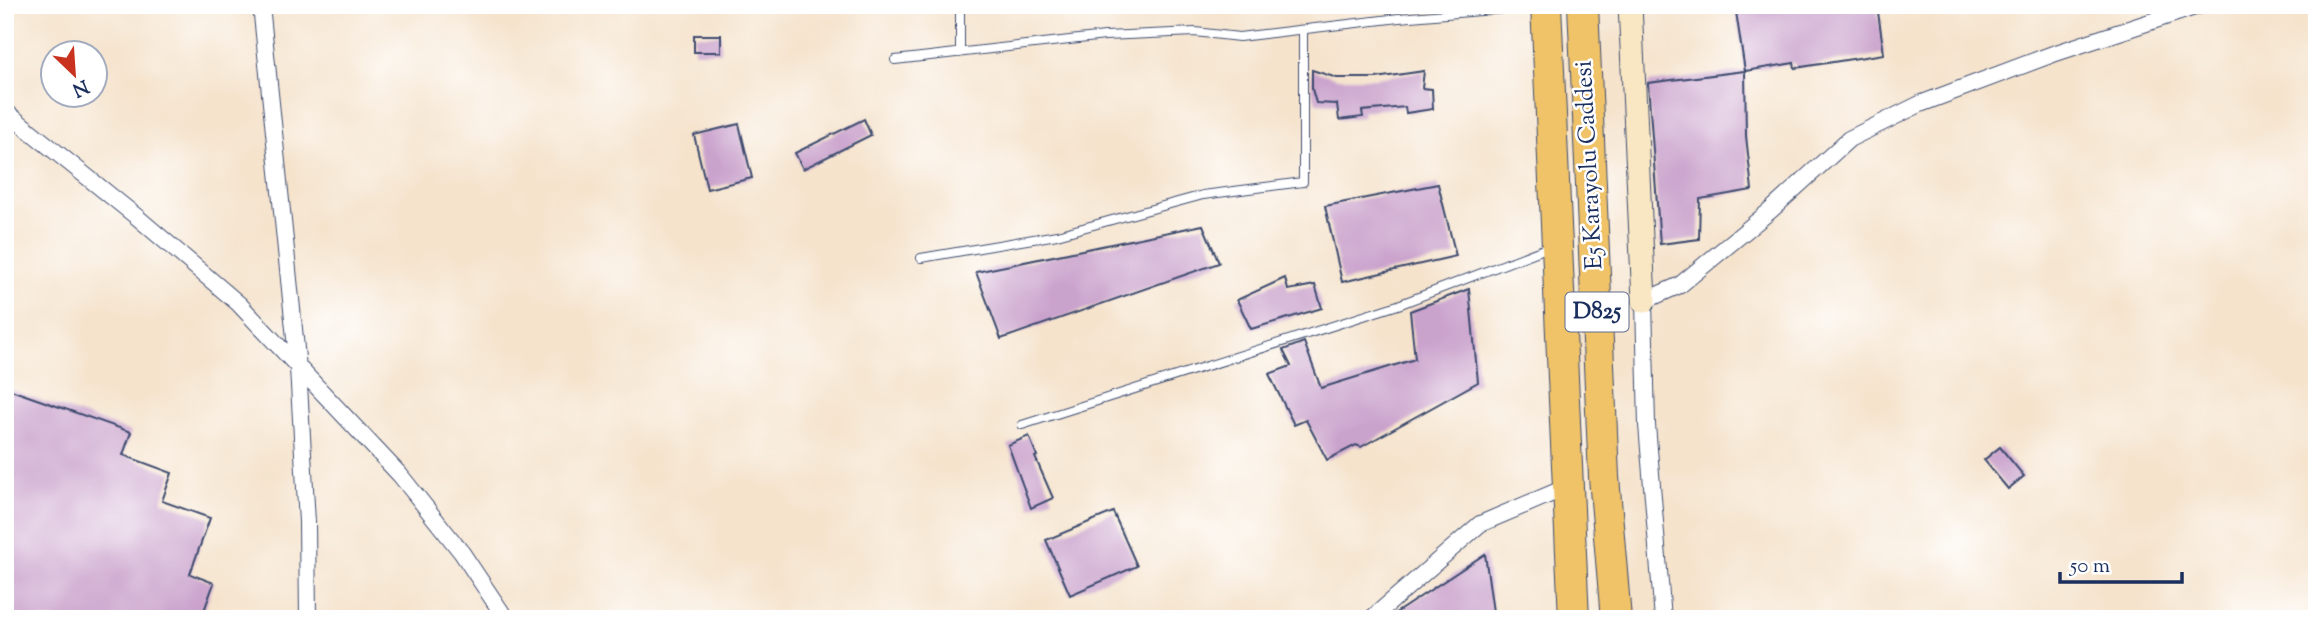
<svg xmlns="http://www.w3.org/2000/svg" width="2322" height="624" viewBox="0 0 2322 624" font-family="'Sorts Mill Goudy',serif">
  <rect width="100%" height="100%" fill="#fff"/>
  <filter id="ink" filterUnits="userSpaceOnUse"><feTurbulence type="fractalNoise" baseFrequency=".0143" numOctaves="2"/><feDisplacementMap in="SourceGraphic" scale="14" xChannelSelector="R" yChannelSelector="G"/><feConvolveMatrix kernelMatrix="1 2 1 2 8 2 1 2 1" color-interpolation-filters="sRGB"/></filter>
  <filter id="wash" filterUnits="userSpaceOnUse"><feTurbulence type="fractalNoise" baseFrequency=".00686" numOctaves="4" result="noise"/><feDisplacementMap in="SourceGraphic" scale="28" xChannelSelector="R" yChannelSelector="G"/><feGaussianBlur stdDeviation="1.57" result="paint"/><feColorMatrix in="noise" values="0 0 0 0 0 0 0 0 0 0 0 0 0 0 0 0 0 1.4 0 .05"/><feComposite in="paint" operator="in"/></filter>
  <g filter="url(#wash)">
    <rect width="100%" height="100%" fill="#f5e3cc"/>
    <g id="blocks">
      <path fill="#caa3cc" d="M1746 5H1877L1884 54 1795 68 1794 63 1745 71 1736 12 1747 10Z
        M694 35H721V52H694Z
        M1312 70 1337 78H1376L1424 71 1422 88 1432 89 1433 109 1406 113 1405 107 1362 111 1363 117 1339 120 1337 104 1316 103 1312 89Z
        M1745 71 1746 136 1752 190 1700 199 1699 239 1660 244 1648 83Z
        M864 119 871 135 803 169 795 153Z
        M739 124 752 178 707 189 694 135Z
        M1438 184 1456 256 1342 282 1325 206Z
        M1203 225 1219 263 1001 339 976 272Z
        M1285 278 1288 290 1315 285 1322 308 1251 329 1237 300Z
        M1469 289 1478 382 1361 447 1356 445 1327 460 1306 420 1294 425 1269 374 1291 366 1283 350 1304 342 1321 388 1415 359 1410 311Z
        M11 390 131 432 123 455 172 473 162 501 210 518 190 574 214 583 201 619H5V406Z
        M1029 436 1037 456 1035 457 1053 498 1031 508 1008 445Z
        M2000 447 2024 476 2008 489 1984 460Z
        M1113 512 1137 566 1070 595 1046 540Z
        M1485 554 1494 619H1387L1391 616Z"/>
    </g>
  </g>
  <g filter="url(#ink)">
    <use href="#blocks" fill-opacity="0" stroke="#3c4a6e" stroke-width="2"/>
    <g fill="none" stroke-linecap="round" stroke-linejoin="round">
      <defs>
        <path id="lane" d="M960 5V53
          M895 60 1105 36 1195 32 1239 37 1399 18 1540 6
          M921 258 1057 235 1203 195 1303 182V31
          M1022 425 1398 305 1549 247"/>
        <path id="street" d="M261 5 298 368 307 522 308 619
          M5 111 137 217 239 304 400 475 462 553 506 619
          M1371 619 1480 524 1567 487
          M1663 619 1647 425 1644 301 1680 285 1771 210 1849 139 1920 104 2053 54 2201 5"/>
        <path id="secondary" d="M1630 5 1644 301"/>
        <path id="highway" d="M1546 5 1574 619
          M1583 5 1604 477 1616 619"/>
      </defs>
      <use href="#lane" stroke="#3c4a6e" stroke-width="10"/>
      <use href="#street" stroke="#3c4a6e" stroke-width="18"/>
      <use href="#secondary" stroke="#3c4a6e" stroke-width="25"/>
      <use href="#highway" stroke="#3c4a6e" stroke-width="32"/>
      <use href="#lane" stroke="#fff" stroke-width="8"/>
      <use href="#street" stroke="#fff" stroke-width="16"/>
      <use href="#secondary" stroke="#f9e7c3" stroke-width="23"/>
      <use href="#highway" stroke="#f0c369" stroke-width="30"/>
    </g>
  </g>
  <g text-anchor="middle" dominant-baseline="central" stroke-width="5" stroke-linejoin="round" paint-order="stroke">
    <rect fill="#fff" stroke="#5f6d8e" stroke-width="2" x="1565.5" y="292.5" width="63" height="39" rx="5"/>
    <g font-size="23" font-weight="bold" fill="#1b2f5e">
      <text x="1597" y="312">D825</text>
    </g>
    <g font-size="24" fill="#1b2f5e" stroke="#fff">
      <text transform="translate(1590 165) rotate(-93)">E5 Karayolu Caddesi</text>
    </g>
  </g>
  <rect width="2322" height="624" fill="none" stroke="#fff" stroke-width="28"/>
  <g transform="translate(74 74) rotate(155)"><circle r="33" fill="#ffffff" stroke="#a4acbf" stroke-width="2"/>
  <path d="M0-5L12 26L0 18L-12 26Z" fill="#c8321e"/>
  <text y="-10" font-size="19" font-weight="bold" text-anchor="middle" fill="#1b2f5e">N</text>
  </g>
  <path d="M2060 572v10h122v-10" fill="none" stroke="#1b2f5e" stroke-width="3.5"/>
  <text x="2070" y="572" font-size="21" fill="#1b2f5e" stroke="#ffffff" stroke-width="5" paint-order="stroke">50 m</text>
</svg>
